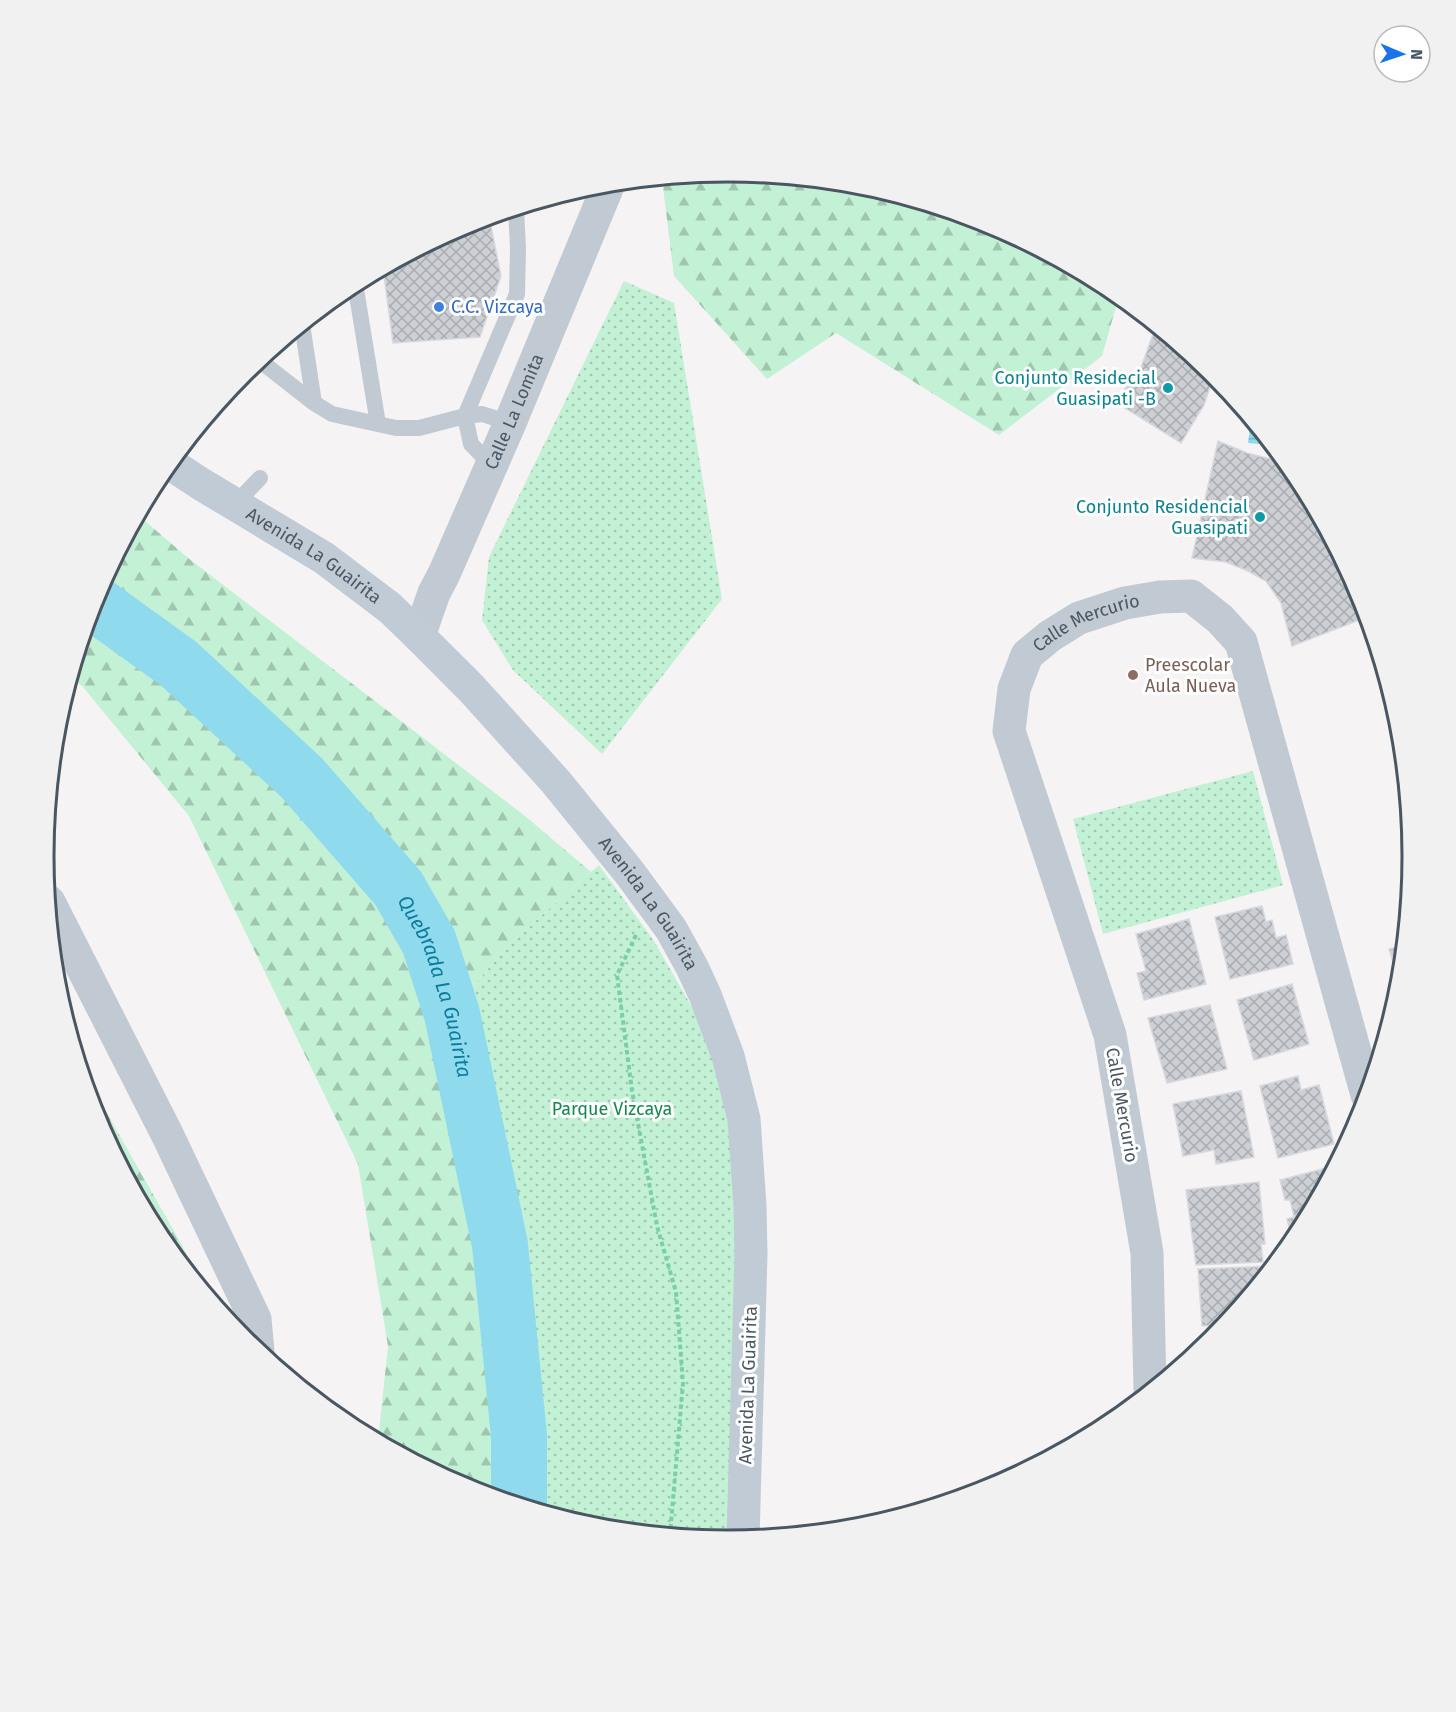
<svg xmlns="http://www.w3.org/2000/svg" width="1456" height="1712" viewBox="0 0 1456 1712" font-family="'Fira Sans',sans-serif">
  <defs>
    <pattern id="green-dots" width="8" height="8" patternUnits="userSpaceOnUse" patternTransform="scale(1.5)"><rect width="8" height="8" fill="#c3f1d5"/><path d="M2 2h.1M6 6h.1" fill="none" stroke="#a0c6b0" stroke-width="1.8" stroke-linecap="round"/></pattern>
    <pattern id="forest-firs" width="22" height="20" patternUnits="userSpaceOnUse" patternTransform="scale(1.5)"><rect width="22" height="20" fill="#c3f1d5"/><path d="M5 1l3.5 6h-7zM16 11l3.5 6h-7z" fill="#a0c6b0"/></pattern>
    <pattern id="water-rules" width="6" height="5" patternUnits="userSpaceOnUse" patternTransform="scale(1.5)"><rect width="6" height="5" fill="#90daee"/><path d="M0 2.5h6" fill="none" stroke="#78b4c4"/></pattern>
    <pattern id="building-cross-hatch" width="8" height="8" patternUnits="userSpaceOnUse" patternTransform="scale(1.5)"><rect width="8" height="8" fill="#cdcfd5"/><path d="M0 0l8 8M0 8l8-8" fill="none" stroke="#a8abb0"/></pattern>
  </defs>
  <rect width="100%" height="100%" fill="#f5f3f3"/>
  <path fill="url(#green-dots)" d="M624 281 674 303 722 599 602 754 513 670 482 620 489 557Z
    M1253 771 1283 885 1103 934 1073 819Z
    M599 865 654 941 693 1009 716 1064 727 1107 738 1202 728 1540 594 1527 539 1510 543 1490 467 994 507 946Z"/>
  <path fill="url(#forest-firs)" d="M728 172 862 185 990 224 1109 287 1119 296 1102 356 999 435 836 333 767 379 674 276 663 187 706 174Z
    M138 515 188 558 525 816 591 872 507 946 467 994 527 1223 543 1490 539 1510 466 1488 378 1441 388 1346 358 1164 189 816 83 687 71 677 96 594Z
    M79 1064 183 1247 199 1285 159 1236 95 1118Z"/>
  <path fill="url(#water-rules)" d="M1251 419 1271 443 1270 445 1248 443Z"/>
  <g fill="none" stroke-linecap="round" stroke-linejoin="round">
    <path stroke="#90daee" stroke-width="56" id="s1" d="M93 602 179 664 302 778 398 888 429 942 452 1014 500 1245 519 1436V1505"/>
  </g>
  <path fill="url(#building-cross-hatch)" stroke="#d7d9de" stroke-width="1.5" d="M479 220 480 229 491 226 501 276 480 337 393 343 383 268 466 223Z
    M1156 326 1214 375 1204 405 1181 443 1114 401 1139 373Z
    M1218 441 1247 453 1287 463 1297 476 1361 594 1367 617 1292 646 1281 603 1266 581 1248 571 1226 562 1192 558Z
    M1262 906 1266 922 1272 920 1276 938 1286 935 1293 964 1230 979 1215 917Z
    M1189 919 1206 984 1144 1000 1137 973 1146 971 1136 934Z
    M1404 945 1400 985 1389 949Z
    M1292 984 1309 1044 1254 1060 1237 1000Z
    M1210 1005 1227 1069 1167 1083 1148 1018Z
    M1298 1076 1301 1090 1319 1085 1334 1144 1278 1158 1260 1086Z
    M1241 1091 1254 1157 1216 1164 1214 1150 1183 1156 1173 1104Z
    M1334 1166 1297 1237 1293 1242 1287 1219 1294 1217 1290 1200H1285L1280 1180Z
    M1259 1182 1265 1244H1261L1263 1262 1196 1265 1186 1190Z
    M1273 1266 1225 1325 1202 1326 1198 1269Z"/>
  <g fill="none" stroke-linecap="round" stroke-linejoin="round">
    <path stroke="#7ad0a6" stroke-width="4" stroke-dasharray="4.5 3" stroke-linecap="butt" d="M636 935 617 975 632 1091 657 1226 676 1292 683 1383 670 1535"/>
    <path stroke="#c1cad2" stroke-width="16" d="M355 283 378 424
      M302 324 314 403 332 414 396 428H419L465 416 482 414 510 423
      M259 360 314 403
      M491 465 471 444 465 416 517 294 518 248 516 209
      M235 504 260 478"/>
    <g stroke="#c1cad2" stroke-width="33">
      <path id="s2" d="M419 636 434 593 444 574 510 423 608 186"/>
      <path d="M49 902 167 1134 255 1319 258 1351"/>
      <path id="s3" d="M1150 1390 1147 1253 1110 1035 1009 731 1014 689 1027 655 1050 636 1079 618 1125 603 1160 597 1191 596 1220 619 1241 642 1367 1095"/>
    </g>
    <path stroke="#c1cbd6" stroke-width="33" id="s4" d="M169 463 201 484 324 558 390 608 419 636 471 688 556 782 629 872 671 929 692 967 705 995 728 1056 744 1119 750 1206 751 1254 743 1539"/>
  </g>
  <circle fill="#3f7fe0" stroke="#fff" stroke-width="2" cx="439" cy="307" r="6"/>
  <g fill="#0f9aa8" stroke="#fff" stroke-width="2">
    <circle cx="1168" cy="388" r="6"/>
    <circle cx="1260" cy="517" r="6"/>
  </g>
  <circle fill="#8d6e63" stroke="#fff" stroke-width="2" cx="1133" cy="675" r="6"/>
  <g text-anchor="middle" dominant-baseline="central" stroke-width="6" stroke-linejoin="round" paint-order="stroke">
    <g font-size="18" fill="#366cbe" stroke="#fff" text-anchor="start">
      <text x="451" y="307">C.C. Vizcaya</text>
    </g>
    <g font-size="18" fill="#0d838f" stroke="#fff" text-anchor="end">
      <text x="1156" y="378">Conjunto Residecial<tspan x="1156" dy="21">Guasipati -B</tspan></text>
      <text x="1248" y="507">Conjunto Residencial<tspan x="1248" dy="21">Guasipati</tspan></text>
    </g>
    <g font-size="18" fill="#4a5661" stroke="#fff">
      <text stroke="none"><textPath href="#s2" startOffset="244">Calle La Lomita</textPath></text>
      <text stroke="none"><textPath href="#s4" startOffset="172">Avenida La Guairita</textPath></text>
      <text stroke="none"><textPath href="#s3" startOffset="826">Calle Mercurio</textPath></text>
      <text stroke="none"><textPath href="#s4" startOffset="658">Avenida La Guairita</textPath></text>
      <text transform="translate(1122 1105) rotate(80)">Calle Mercurio</text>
      <text transform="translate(748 1385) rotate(-88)">Avenida La Guairita</text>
    </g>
    <g font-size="18" fill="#785e54" stroke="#fff" text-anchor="start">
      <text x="1145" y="665">Preescolar<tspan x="1145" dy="21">Aula Nueva</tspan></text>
    </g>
    <g font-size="18" fill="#17864f" stroke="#fff">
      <text x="612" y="1109">Parque Vizcaya</text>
    </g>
    <g font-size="20" font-style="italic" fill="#0c7c9b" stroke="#fff">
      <text stroke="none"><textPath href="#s1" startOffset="526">Quebrada La Guairita</textPath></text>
    </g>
  </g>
  <path d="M0 0H1456V1712H0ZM54 856a674 674 0 1 1 1348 0a674 674 0 1 1-1348 0Z" fill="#f1f1f2" fill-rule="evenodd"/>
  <path fill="none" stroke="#4a5661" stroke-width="3" d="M54 856a674 674 0 1 1 1348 0a674 674 0 1 1-1348 0Z"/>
  <g transform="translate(1402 54) rotate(92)"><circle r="28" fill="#ffffff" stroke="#b7bbc0" stroke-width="1.5"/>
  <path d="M0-4.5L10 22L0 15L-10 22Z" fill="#1a73e8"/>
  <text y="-9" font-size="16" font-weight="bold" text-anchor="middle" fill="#4a5661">N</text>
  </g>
</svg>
